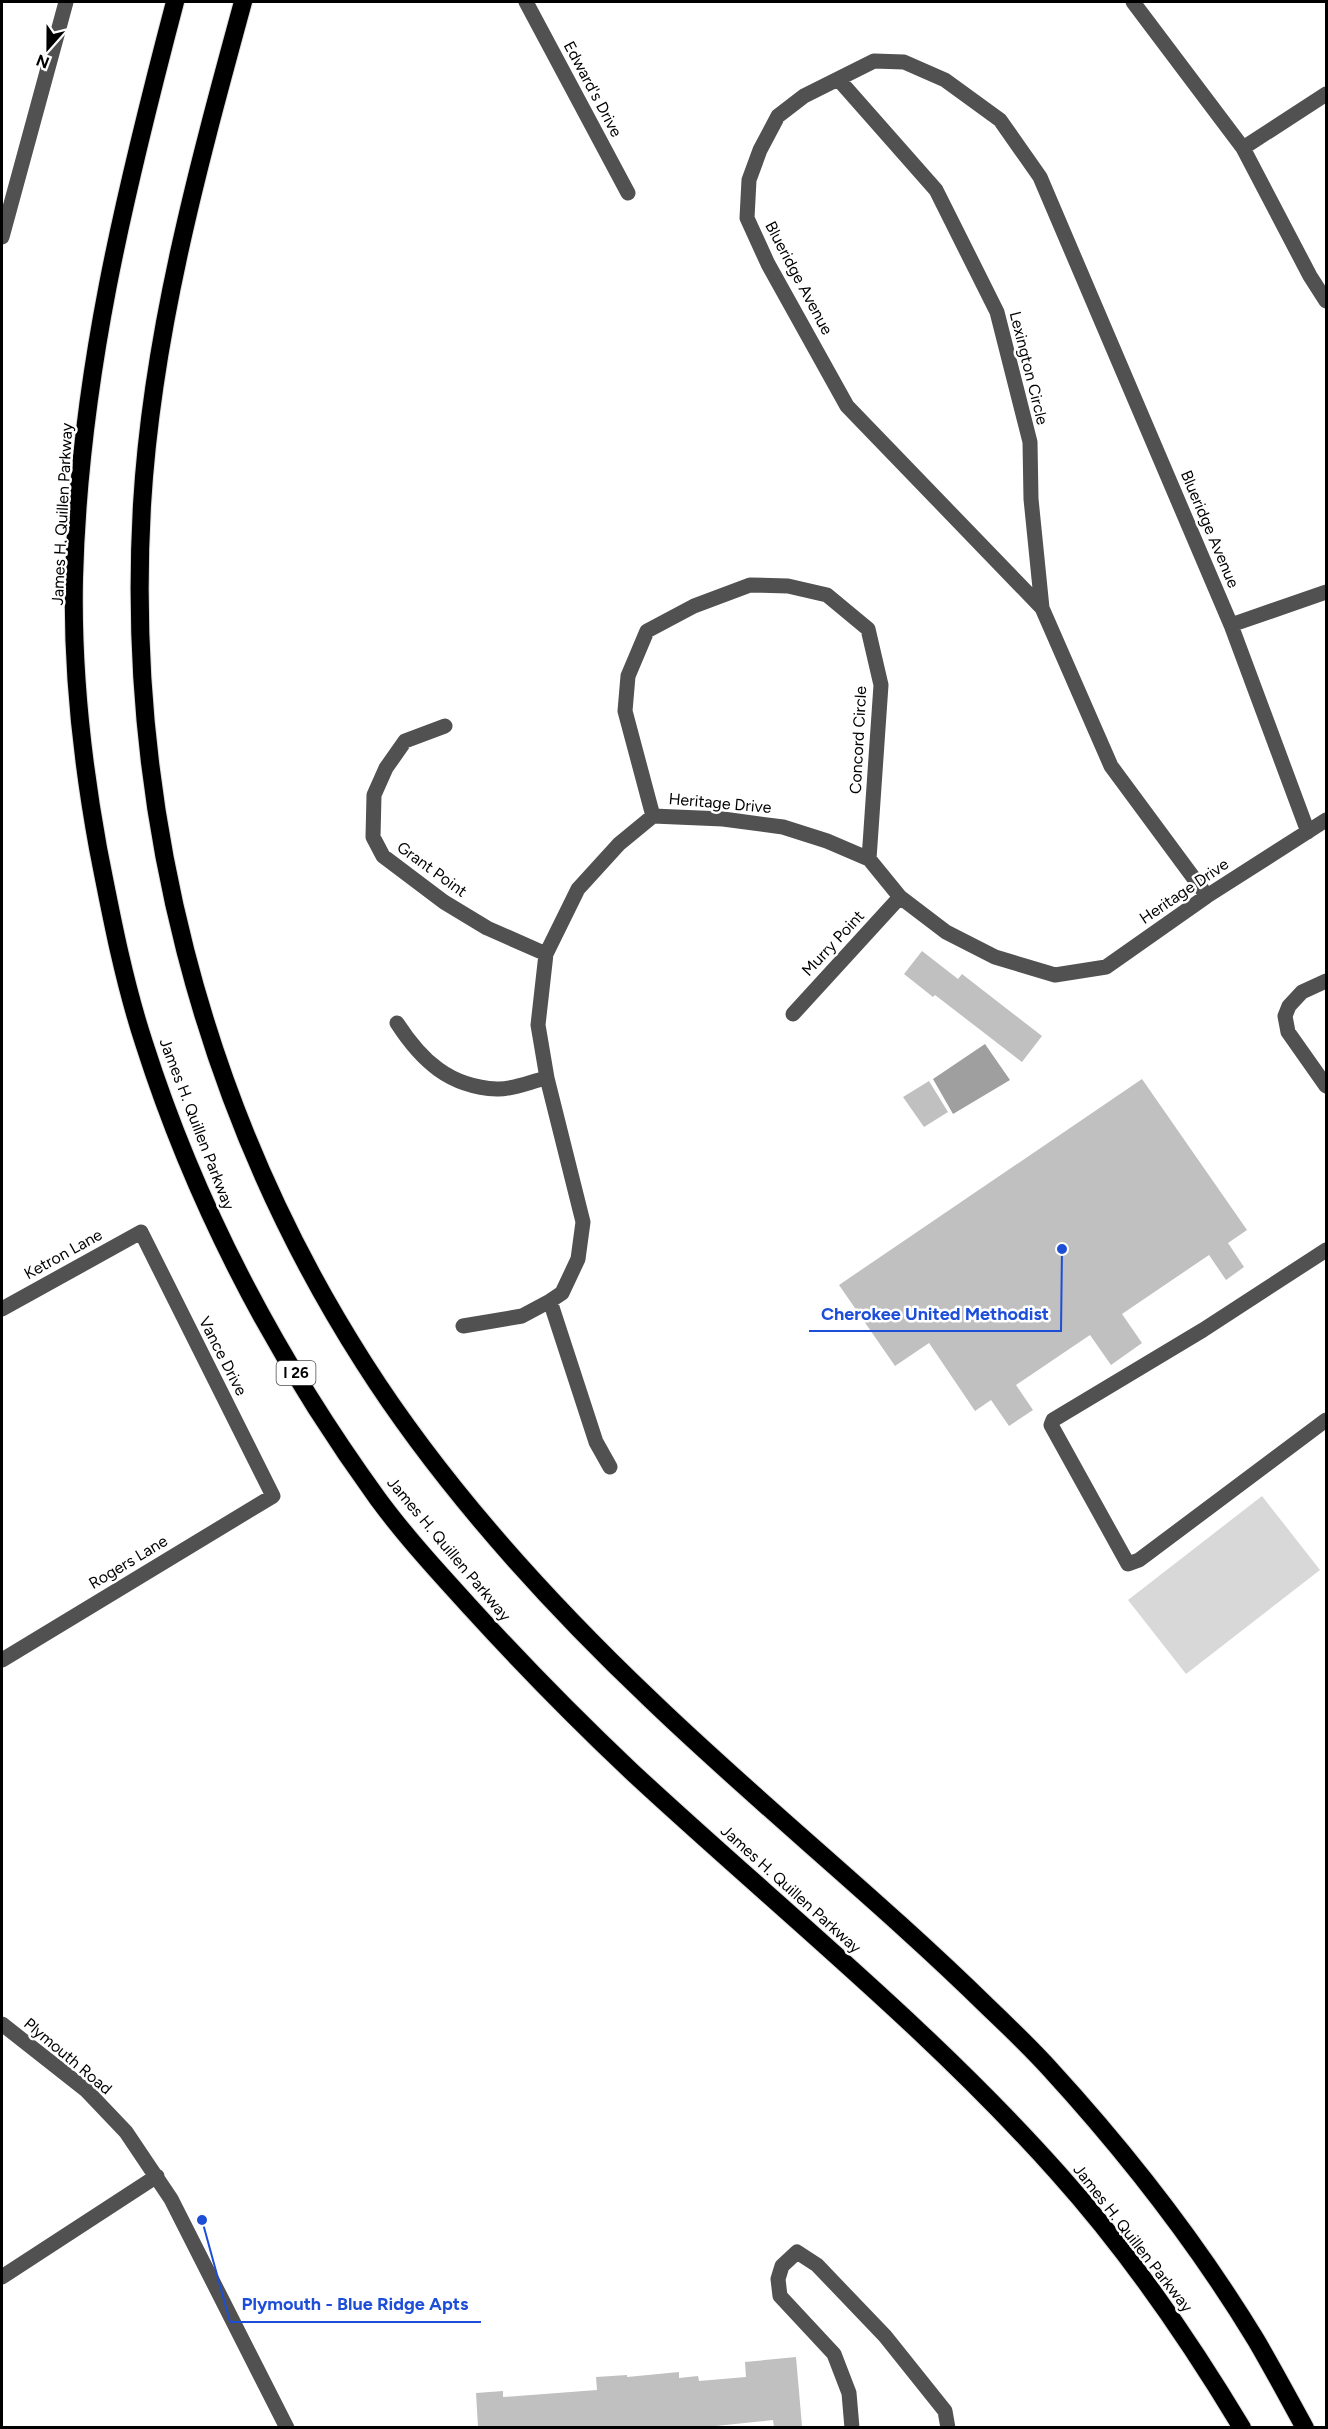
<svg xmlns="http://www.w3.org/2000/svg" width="1328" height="2429" viewBox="0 0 1328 2429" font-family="Figtree,sans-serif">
  <rect width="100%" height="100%" fill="#fff"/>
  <path fill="#d8d8d8" d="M1262 1496 1320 1570 1186 1674 1128 1600Z"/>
  <path fill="#9f9f9f" d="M985 1044 1010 1080 953 1114 933 1079Z"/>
  <path fill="#c0c0c0" d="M922 951 958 979 962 974 1042 1036 1022 1062 935 995 933 997 904 974Z
    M1142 1079 1247 1230 1228 1243 1244 1267 1226 1280 1209 1255 1122 1314 1142 1343 1111 1365 1090 1335 1016 1385 1033 1410 1009 1426 991 1400 975 1411 929 1343 895 1366 839 1285Z
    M929 1081 948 1112 924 1127 903 1097Z
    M796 2357 802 2426 774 2427 773 2420 706 2427H478L476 2393 503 2391V2397L597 2390 596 2377 627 2375V2377L679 2372V2378L698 2376 699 2381 746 2377 745 2362Z"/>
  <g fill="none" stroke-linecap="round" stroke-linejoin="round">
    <defs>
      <path id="highway" d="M175 2C125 192 79 379 74 578 72 668 82 760 98 848 111 914 123 979 144 1043 196 1206 278 1361 378 1499 406 1537 439 1573 471 1608 522 1664 576 1719 631 1771 774 1904 928 2027 1058 2173 1128 2251 1188 2338 1242 2428
        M243 2C198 167 152 334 142 505 125 806 201 1108 364 1363 443 1487 544 1598 650 1699 760 1805 879 1900 988 2007 1009 2027 1030 2047 1049 2068 1126 2152 1197 2243 1256 2340 1273 2369 1289 2399 1305 2428"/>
    </defs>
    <use href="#highway" stroke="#dbdbdb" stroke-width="20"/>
    <path stroke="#515151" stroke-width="15" d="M526 2 628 193
      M1133 2 1243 148 1310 276 1326 301
      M839 80 936 190 997 312 1030 442 1031 499 1042 608
      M1243 148 1326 94
      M2 237 66 2
      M1231 625 1326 592
      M445 726 405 741 386 768 374 795 373 837 383 856 444 902 487 928 546 954
      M653 816 625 711 628 676 647 631 694 606 750 585 788 586 827 595 868 629 881 685 869 859
      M1207 896 1111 766 1042 608 847 406 768 264 747 218 749 180 760 150 778 116 804 96 874 61 904 62 945 80 1000 120 1040 177 1231 625 1308 832
      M1326 981 1302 992 1289 1006 1285 1016 1288 1032 1326 1086
      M793 1014 900 897
      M397 1023C421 1060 449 1087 497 1089 512 1090 532 1081 547 1078
      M1326 1250 1203 1330 1053 1420 1051 1425 1128 1564 1139 1560 1326 1420
      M550 1301 596 1442 610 1467
      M2 1309 141 1232 273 1496 2 1660
      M463 1326 522 1316 550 1301 562 1293 578 1259 583 1222 547 1078 538 1025 546 954 578 889 619 844 653 816 723 819 783 827 827 841 869 859 900 897 946 932 995 957 1055 975 1106 967 1207 896 1326 820
      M2 2024 86 2090 126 2132 171 2199 287 2428
      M2 2277 157 2176
      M852 2428 849 2393 834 2354 780 2296 778 2279 782 2266 797 2252 817 2265 885 2336 945 2411 948 2428"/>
    <use href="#highway" stroke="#000" stroke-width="18"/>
  </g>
  <g text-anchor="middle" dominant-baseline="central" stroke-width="5" stroke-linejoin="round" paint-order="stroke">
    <rect fill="#fff" stroke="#4c4c4c" stroke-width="1.5" x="276.5" y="1361" width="39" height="24" rx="4.5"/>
    <g font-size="15" font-weight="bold" fill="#000">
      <text x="296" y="1373">I 26</text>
    </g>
    <g font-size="16" fill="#000" stroke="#fff">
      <text transform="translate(593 89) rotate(62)">Edward's Drive</text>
      <text transform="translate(799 278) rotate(62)">Blueridge Avenue</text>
      <text transform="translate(1029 368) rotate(76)">Lexington Circle</text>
      <text transform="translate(62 514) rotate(-87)">James H. Quillen Parkway</text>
      <text transform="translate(1210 529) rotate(67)">Blueridge Avenue</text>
      <text transform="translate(858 740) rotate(-87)">Concord Circle</text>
      <text transform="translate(720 803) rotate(5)">Heritage Drive</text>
      <text transform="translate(432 869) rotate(36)">Grant Point</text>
      <text transform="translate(1184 891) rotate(-34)">Heritage Drive</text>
      <text transform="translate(833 943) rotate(-47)">Murry Point</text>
      <text transform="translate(197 1124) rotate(69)">James H. Quillen Parkway</text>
      <text transform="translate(63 1254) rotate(-29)">Ketron Lane</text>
      <text transform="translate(223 1356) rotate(63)">Vance Drive</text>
      <text transform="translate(449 1549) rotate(50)">James H. Quillen Parkway</text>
      <text transform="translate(128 1562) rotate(-31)">Rogers Lane</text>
      <text transform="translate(791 1889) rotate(42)">James H. Quillen Parkway</text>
      <text transform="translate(68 2056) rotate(40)">Plymouth Road</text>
      <text transform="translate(1133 2238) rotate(52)">James H. Quillen Parkway</text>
    </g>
  </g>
  <path fill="none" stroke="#1d4ed8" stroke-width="2" d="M1062 1249L1061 1331H809M202 2220L230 2322H481"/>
  <g fill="#1d4ed8" stroke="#fff" stroke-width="2">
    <circle cx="1062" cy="1249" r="6"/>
    <circle cx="202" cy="2220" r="6"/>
  </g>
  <g font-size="18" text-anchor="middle" font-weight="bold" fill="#1d4ed8" stroke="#fff" stroke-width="5" stroke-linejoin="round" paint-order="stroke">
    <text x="935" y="1320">Cherokee United Methodist</text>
    <text x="355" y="2310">Plymouth - Blue Ridge Apts</text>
  </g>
  <rect width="1328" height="2429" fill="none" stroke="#000000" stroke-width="6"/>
  <g transform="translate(48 48) rotate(201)" stroke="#ffffff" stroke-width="4.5" paint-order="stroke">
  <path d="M0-4.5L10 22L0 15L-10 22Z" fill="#000000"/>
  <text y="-9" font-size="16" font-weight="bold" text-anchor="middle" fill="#000000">N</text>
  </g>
</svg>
